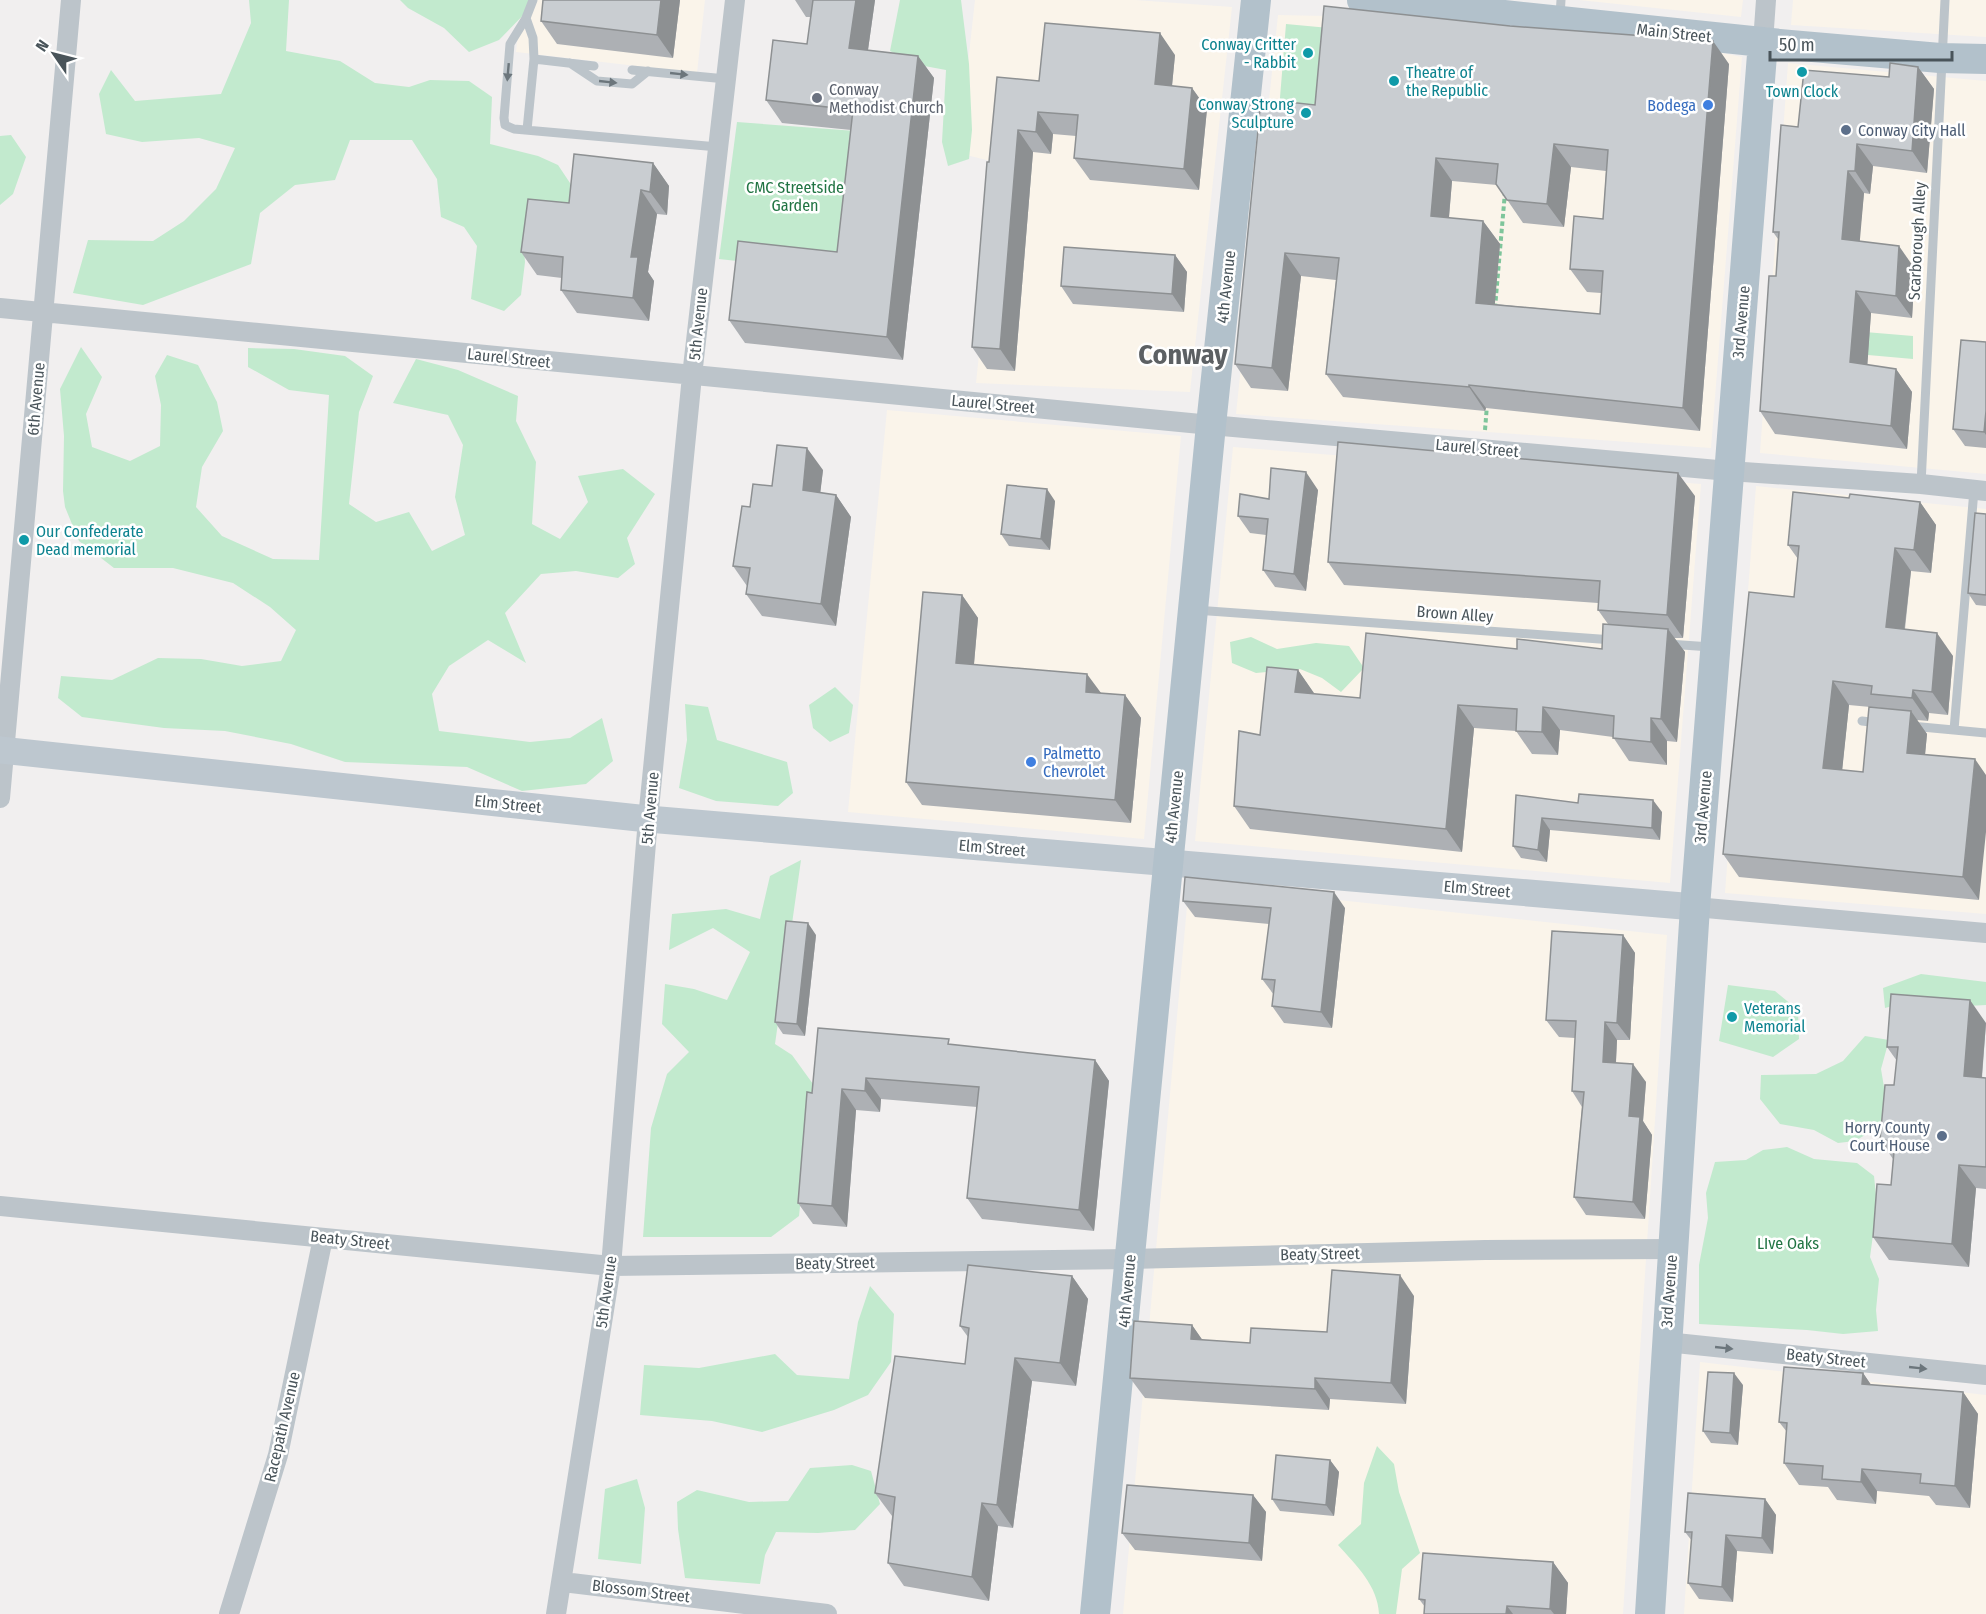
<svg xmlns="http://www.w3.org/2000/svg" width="1986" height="1614" viewBox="0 0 1986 1614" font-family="'Fira Sans Condensed',sans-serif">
  <rect width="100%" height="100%" fill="#f1efef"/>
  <path fill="#faf4ea" d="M522 0H705L697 73 516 52Z
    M975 0H1135L1232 7 1190 392 976 383 999 163 958 153Z
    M1579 0H1743L1741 17Z
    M1793 0H1986V37L1791 25Z
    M1278 15 1560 21 1742 57 1711 448 1236 414Z
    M1788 63 1986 81V474L1760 453Z
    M887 410 1181 436 1144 839 848 812Z
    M1233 447 1701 484 1670 883 1195 841Z
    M1756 486 1986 509V914L1725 893Z
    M1189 884 1667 935 1623 1614H1123Z
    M1700 1362 1986 1395V1614H1684Z"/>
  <path fill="#c2eace" d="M249 0H289L286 51 340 61 375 83 409 87 430 80 469 81 492 97 490 144 538 156 558 165 574 189 567 213 523 237 525 262 521 295 504 311 471 299 477 246 464 227 441 217 437 179 412 140H350L335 180 295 185 260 213 251 264 143 305 73 293 88 240 153 241 184 221 216 189 235 148 199 138 142 142 106 134 99 94 111 70 135 101 221 94 251 23Z
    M400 0H533V5L499 40 469 52 444 28 408 8Z
    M900 0H961L969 64 972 130 969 159 948 166 942 142 946 70 919 65 890 51Z
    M1286 24 1340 29 1331 128 1278 122Z
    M737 122 869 132 853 274 719 259Z
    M11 135 26 157 13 194 0 205V136Z
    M1769 324 1913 336V359L1767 346Z
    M81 347 102 377 86 414 92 447 130 461 160 446 161 405 155 376 167 355 198 365 217 402 223 431 202 467 196 507 222 536 273 559 319 560 329 395 289 390 248 367V348L294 349 345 356 373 376 359 412 349 504 376 522 409 512 432 551 465 535 455 497 463 445 448 415 393 403 416 359 458 370 518 396 516 421 536 462 532 524 560 539 588 502 578 476 623 469 655 494 627 538 635 564 618 578 576 571 541 574 505 613 526 663 488 640 449 666 432 694 439 731 530 742 570 738 602 718 613 761 586 784 522 791 467 767 345 762 291 744 225 731 164 728 82 717 58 698 61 676 112 680 158 658 201 659 242 666 281 661 296 630 270 607 233 583 173 568H114L79 541 65 507 63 491 64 436 60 389Z
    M1251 637 1277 649 1316 643 1349 646 1364 668 1341 692 1322 678 1300 669 1256 673 1232 663 1230 642Z
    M835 687 853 705 849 733 830 742 813 728 809 705Z
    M685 704 708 707 717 740 787 762 793 793 778 806 716 801 679 788 687 740Z
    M801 860 775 1044 792 1055 813 1084 799 1216 771 1237H643L651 1128 667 1074 689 1052 662 1024 665 984 694 989 727 1000 750 952 713 928 669 950 672 914 726 909 760 919 770 876Z
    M1921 974 1986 982V1005L1949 1007 1911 1001 1885 1008 1883 988Z
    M1728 985 1775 991 1798 1010 1799 1039 1773 1057 1719 1041Z
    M1865 1036 1889 1040 1881 1069 1886 1099 1885 1123 1855 1141 1838 1143 1814 1130 1780 1124 1760 1099 1761 1075 1816 1074 1843 1061Z
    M1787 1147 1814 1159 1857 1163 1874 1176 1877 1205 1870 1257 1879 1279 1876 1310 1878 1331 1843 1334 1807 1330 1699 1324V1265L1708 1218 1706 1193 1715 1162 1746 1160 1763 1150Z
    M870 1286 894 1314 891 1362 868 1395 834 1410 762 1432 712 1421 640 1415 644 1365 699 1368 775 1354 797 1375 849 1379 858 1322Z
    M1377 1446 1394 1464 1399 1492 1420 1553 1402 1569 1396 1614H1379C1378 1586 1356 1565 1338 1545L1361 1524 1364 1483Z
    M852 1465 871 1471 880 1504 855 1530 818 1533 776 1532 765 1555 760 1584 685 1578 678 1529 677 1502 697 1490 749 1502 788 1501 810 1468Z
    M637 1479 645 1508 641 1564 598 1559 605 1489Z"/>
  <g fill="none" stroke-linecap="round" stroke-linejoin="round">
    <path stroke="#7ec59b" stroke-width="4" stroke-dasharray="4.5 3" stroke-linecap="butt" d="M1495 308 1505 192
      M1485 430 1487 405"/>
    <path stroke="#bcc4ca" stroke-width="9" d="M533 0 526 18 510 44 504 118 505 125 514 129 718 147
      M1560 16 1561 0
      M526 18 533 38 534 59 527 130
      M534 59 594 66
      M570 63 597 81 632 84 648 71
      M632 70 726 79
      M1921 484 1945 0
      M1195 610 1613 640
      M1668 644 1711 647
      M1862 721 1879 723
      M1911 726 1986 733
      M1954 730 1974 490"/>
    <path stroke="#bcc4ca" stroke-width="20" d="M1763 42 1766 0
      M0 308 1211 425 1729 471 1921 484 1986 491
      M0 798 71 0
      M1695 907 1986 933
      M0 1206 611 1266 1130 1259 1485 1250 1672 1249
      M1666 1342 1986 1375
      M563 1582 827 1614
      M229 1614 278 1455 323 1238
      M556 1614 611 1266 648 819 692 376 735 0"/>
    <path stroke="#bdc7cf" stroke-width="27" d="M0 750 648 819 1695 907"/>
    <path stroke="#b2c1cb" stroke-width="30" d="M1362 0 1790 45 1940 58 1986 59
      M1095 1614 1211 425 1256 0
      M1650 1614 1695 907 1763 42"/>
  </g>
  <path fill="#adb0b4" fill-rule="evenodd" d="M543 0H680L673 58 557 44 541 21Z
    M795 0H875L868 50 918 56 934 78 903 360 745 343 729 320 837 252 851 130 782 123 766 100 807 44 811 17H806Z
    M1175 55 1172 86 1192 88 1207 109 1199 190 1090 180 1074 158 1076 136 1053 134 1051 154 1033 152 1015 371 987 369 972 347 989 162 1039 81Z
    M1729 64 1700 431 1486 408 1485 411 1343 397 1326 374 1336 280 1301 276 1288 391 1251 388 1235 364 1315 105ZM1571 167 1606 171 1603 219 1570 269 1587 292 1601 293 1600 314 1494 304 1500 244 1483 221 1449 218 1452 181 1497 185 1523 223 1564 227Z
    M1918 67 1934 89 1927 173 1873 166 1870 194 1864 193 1859 241 1915 269 1912 318 1871 313 1867 365 1896 369 1912 392 1907 449 1775 434 1760 411 1776 276 1778 239 1773 232 1798 127 1889 77Z
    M653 163 669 186 667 215 657 214 648 272 654 281 649 321 577 313 561 290 562 278 537 275 521 252 569 203Z
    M1175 255 1187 272 1184 312 1073 304 1061 286Z
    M1986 342V448L1965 446 1953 429Z
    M823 470 820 493 836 495 851 517 836 626 762 616 746 594 747 586 733 566 750 507 772 486Z
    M1318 490 1306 591 1275 587 1263 570 1266 535 1250 533 1238 516 1269 499Z
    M1695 496 1683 638H1674L1685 652 1677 742 1667 741V765L1629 761 1613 737 1560 730 1558 755 1532 754 1516 731 1474 728 1462 852 1250 829 1234 806 1260 735 1298 670 1314 694 1360 698 1517 649H1602L1608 624 1598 610V603L1344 585 1328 562Z
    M1849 498 1920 502 1936 525 1931 573 1911 571 1905 629 1953 656 1948 715 1929 713 1928 721 1917 720 1927 734 1925 754 1979 900 1739 877 1723 854 1794 597 1798 559 1788 545ZM1849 705 1881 708 1863 772 1842 770Z
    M1055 501 1050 550 1009 546 1001 534Z
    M1986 514V606L1976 605 1968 593Z
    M962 595 978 618 974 664 1100 693 1125 695 1141 718 1131 823 922 805 906 782Z
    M1516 795 1578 803 1662 812 1660 840 1550 830 1547 862 1521 858 1513 846Z
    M1183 901 1345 908 1332 1028 1284 1023 1272 1006 1274 995 1262 979 1269 924 1195 917Z
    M816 935 805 1036 783 1034 775 1022Z
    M1623 935 1635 953 1630 1040H1617L1616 1063 1646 1082 1643 1121 1652 1135 1645 1219 1586 1215 1574 1197 1582 1107 1572 1091 1575 1038 1559 1037 1546 1020Z
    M1986 1023 1982 1078H1986V1189L1976 1188 1969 1267 1889 1260 1873 1237 1891 1185 1893 1159 1880 1140 1894 1085 1897 1061 1887 1047Z
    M952 1045 1095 1060 1109 1081 1094 1231 982 1219 967 1198 977 1107 881 1099 880 1112 856 1110 847 1227 813 1224 798 1203 812 1093Z
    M1072 1276 1088 1299 1076 1386 1032 1381 1013 1528 998 1526 989 1601 904 1586 888 1563 892 1516 875 1493 965 1364 968 1337 960 1326Z
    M1414 1296 1406 1404 1330 1399 1329 1410 1145 1398 1130 1378 1192 1325 1202 1340 1250 1343 1327 1332Z
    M1863 1373 1871 1385 1963 1392 1978 1414 1970 1508 1936 1505 1929 1496 1877 1491 1876 1504 1837 1500 1828 1487 1799 1485 1784 1463 1787 1432 1779 1422Z
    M1743 1385 1738 1445 1711 1443 1703 1431Z
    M1330 1460 1339 1472 1334 1516 1280 1511 1272 1499Z
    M1253 1495 1266 1512 1262 1561 1135 1550 1122 1533Z
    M1765 1499 1776 1515 1773 1554 1737 1551 1733 1602 1699 1599 1688 1583 1692 1541 1685 1532Z
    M1553 1562 1568 1583 1566 1614H1424L1425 1607 1419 1599Z"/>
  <path fill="#8d9092" d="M661 0H680L673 58 657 35Z
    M856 0H875L865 71 849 48Z
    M1160 33 1175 55 1170 106 1155 84Z
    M1713 41 1729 64 1700 431 1683 408Z
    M918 56 934 78 903 360 887 337Z
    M1918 67 1934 89 1927 173 1912 151Z
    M1192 88 1207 109 1199 190 1184 169Z
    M1038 112 1053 134 1051 154 1036 132Z
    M1018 130 1033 152 1015 371 1000 349Z
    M1554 144 1571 167 1564 227 1547 204Z
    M1857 144 1873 166 1870 194 1855 171Z
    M1436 158 1452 181 1447 239 1431 216Z
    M653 163 669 186 667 215 650 192Z
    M1848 171 1864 193 1858 262 1842 239Z
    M641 190 657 214 648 272 654 281 649 321 633 298 631 257Z
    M1483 221 1500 244 1493 326 1476 303Z
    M1899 246 1915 269 1912 318 1896 296Z
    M1285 253 1301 276 1288 391 1272 368Z
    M1175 255 1187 272 1184 312 1172 294Z
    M1856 291 1871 313 1866 385 1850 362Z
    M1896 369 1912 392 1907 449 1891 426Z
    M1469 385 1486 408 1485 411 1469 387Z
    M1986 411V435L1984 432Z
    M807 448 823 470 818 512 803 490Z
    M1306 472 1318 490 1306 591 1294 574Z
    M1678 473 1695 496 1683 638 1667 615Z
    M1047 489 1055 501 1050 550 1041 539Z
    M836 495 851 517 836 626 821 604Z
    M1920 502 1936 525 1931 573 1914 550Z
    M1895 548 1911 571 1902 650 1886 627Z
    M962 595 978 618 972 686 956 663Z
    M1668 629 1685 652 1677 742 1661 719Z
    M1937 633 1953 656 1948 715 1932 692Z
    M1298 670 1314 693 1311 716 1295 692Z
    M1087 674 1104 697 1086 692Z
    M1833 681 1849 705 1840 791 1823 768Z
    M1913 690 1929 713 1928 721 1912 698Z
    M1125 695 1141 718 1131 823 1115 800Z
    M1458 705 1474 728 1462 852 1446 829Z
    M1543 707 1560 730 1558 755 1542 732Z
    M1911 711 1927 734 1923 776 1907 753Z
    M1651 718 1667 741V765L1651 742Z
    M1975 759 1986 775V832L1979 900 1963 877Z
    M1653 800 1662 812 1660 840 1652 828Z
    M1542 818 1550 830 1547 862 1538 850Z
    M1334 892 1345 908 1332 1028 1321 1012Z
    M808 923 816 935 805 1036 797 1024Z
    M1623 935 1635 953 1630 1040 1617 1023Z
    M1970 1000 1986 1023 1980 1099 1964 1076Z
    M1605 1022 1617 1040 1615 1079 1603 1062Z
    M1095 1060 1109 1081 1094 1231 1079 1210Z
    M1633 1064 1646 1082 1643 1121 1652 1135 1645 1219 1633 1202 1629 1116Z
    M866 1078 881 1099 880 1112 865 1091Z
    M842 1089 856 1110 847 1227 832 1206Z
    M1959 1165 1976 1188 1969 1267 1952 1244Z
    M1400 1275 1414 1296 1406 1404 1391 1383Z
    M1072 1276 1088 1299 1076 1386 1060 1363Z
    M1192 1325 1206 1345 1191 1339Z
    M1015 1358 1032 1381 1013 1528 997 1505Z
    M1734 1373 1743 1385 1738 1445 1730 1433Z
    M1863 1373 1878 1395 1862 1384Z
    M1315 1378 1330 1399 1329 1410 1315 1389Z
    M1963 1392 1978 1414 1970 1508 1955 1486Z
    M1330 1460 1339 1472 1334 1516 1326 1505Z
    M1862 1469 1877 1491 1876 1504 1861 1482Z
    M1253 1495 1266 1512 1262 1561 1249 1543Z
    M1765 1499 1776 1515 1773 1554 1762 1538Z
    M982 1503 998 1526 989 1601 972 1577Z
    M1726 1535 1737 1551 1733 1602 1722 1587Z
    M1553 1562 1568 1583 1566 1614H1554L1550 1609Z
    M1507 1606 1513 1614H1506Z"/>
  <path fill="#c9cdd1" stroke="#8d9092" stroke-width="1.5" fill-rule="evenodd" d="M543 0H661L657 35 541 21Z
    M813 0H856L849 48 918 56 887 337 729 320 738 241 837 252 853 110 766 100 773 40 807 44Z
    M1324 6 1510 26 1713 41 1683 408 1469 385V387L1326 374 1339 258 1285 253 1272 368 1235 364 1261 99 1315 105ZM1554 144 1608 150 1603 219 1574 216 1570 269 1603 271 1600 314 1476 303 1483 221 1431 216 1436 158 1498 164 1496 184 1507 200 1547 204Z
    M1045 23 1160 33 1155 84 1192 88 1184 169 1074 158 1078 115 1038 112 1036 132 1018 130 1000 349 972 347 987 162H989L997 77 1039 81Z
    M1890 63 1918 67 1912 151 1857 144 1855 171H1848L1842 239 1899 246 1896 296 1856 291 1850 362 1896 369 1891 426 1760 411 1769 276H1776L1779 232H1773L1781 125 1798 127 1804 70 1889 77Z
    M574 154 653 163 650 192 641 190 631 257H638L633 298 561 290 563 257 521 252 528 199 569 203Z
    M1064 247 1175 255 1172 294 1061 286Z
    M1961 340 1986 342V411L1984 432 1953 429Z
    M1338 442 1678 473 1667 615 1598 610 1600 581 1328 562Z
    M777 445 807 448 803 490 836 495 821 604 746 594 750 568 733 566 742 506 750 507 753 484 772 486Z
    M1271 468 1306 472 1294 574 1263 570 1268 519 1238 516 1240 494 1269 499Z
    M1007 485 1047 489 1041 539 1001 534Z
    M1793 492 1849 498 1850 494 1920 502 1914 550 1895 548 1886 627 1937 633 1932 692 1913 690 1912 698 1871 694 1872 686 1833 681 1823 768 1863 772 1869 707 1911 711 1907 753 1975 759 1963 877 1723 854 1749 592 1794 597 1799 546 1788 545Z
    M1975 513 1986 514V595L1968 593Z
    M923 592 962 595 956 663 1087 674 1086 692 1125 695 1115 800 906 782Z
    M1603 624 1668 629 1661 719 1651 718V742L1613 738 1614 716 1543 707 1542 732 1516 731 1517 709 1458 705 1446 829 1234 806 1239 731 1260 735 1267 667 1298 670 1295 692 1360 698 1366 633 1517 649V639L1602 649Z
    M1579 794 1653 800 1652 828 1542 818 1538 850 1513 846 1516 795 1578 803Z
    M1185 877 1334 892 1321 1012 1272 1006 1275 980 1262 979 1271 908 1183 901Z
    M786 921 808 923 797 1024 775 1022Z
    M1552 931 1623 935 1617 1023 1605 1022 1603 1062 1633 1064 1629 1116 1640 1117 1633 1202 1574 1197 1584 1092 1572 1091 1576 1021 1546 1020Z
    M1891 994 1970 1000 1964 1076 1986 1078V1167L1959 1165 1952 1244 1873 1237 1877 1184 1891 1185 1895 1141 1880 1140 1885 1085H1894L1898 1047H1887Z
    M818 1028 949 1039 948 1044 1095 1060 1079 1210 967 1198 979 1087 866 1078 865 1091 842 1089 832 1206 798 1203 807 1092 812 1093Z
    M968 1265 1072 1276 1060 1363 1015 1358 997 1505 982 1503 972 1577 888 1563 895 1497 875 1493 895 1356 965 1364 969 1328 960 1326Z
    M1332 1270 1400 1275 1391 1383 1315 1378V1389L1130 1378 1134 1321 1192 1325 1191 1339 1250 1343 1251 1328 1327 1332Z
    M1784 1367 1863 1373 1862 1384 1963 1392 1955 1486 1920 1483 1921 1474 1862 1469 1861 1482 1822 1479 1823 1466 1784 1463 1787 1423 1779 1422Z
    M1708 1372 1734 1373 1730 1433 1703 1431Z
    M1276 1455 1330 1460 1326 1505 1272 1499Z
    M1127 1485 1253 1495 1249 1543 1122 1533Z
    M1688 1493 1765 1499 1762 1538 1726 1535 1722 1587 1688 1583 1692 1532H1685Z
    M1423 1553 1553 1562 1550 1609 1507 1606 1506 1614H1424L1425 1600 1419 1599Z"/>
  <defs><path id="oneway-solid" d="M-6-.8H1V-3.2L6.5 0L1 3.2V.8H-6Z" transform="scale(1.5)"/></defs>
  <g fill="#6c767c">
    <use href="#oneway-solid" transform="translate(508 72) rotate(95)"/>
    <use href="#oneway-solid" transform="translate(679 74) rotate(6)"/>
    <use href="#oneway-solid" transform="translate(608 82) rotate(6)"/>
    <use href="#oneway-solid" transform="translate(1724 1348) rotate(6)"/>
    <use href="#oneway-solid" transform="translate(1918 1368) rotate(6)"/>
  </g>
  <g fill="#0f9aa8" stroke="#fff" stroke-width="2">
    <circle cx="1308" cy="53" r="6"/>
    <circle cx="1802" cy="72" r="6"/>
    <circle cx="1394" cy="81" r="6"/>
    <circle cx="1306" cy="113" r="6"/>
    <circle cx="24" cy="540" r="6"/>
    <circle cx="1732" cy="1017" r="6"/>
  </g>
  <circle fill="#6b7280" stroke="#fff" stroke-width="2" cx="817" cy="98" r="6"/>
  <g fill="#3f7fe0" stroke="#fff" stroke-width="2">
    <circle cx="1708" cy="105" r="6"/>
    <circle cx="1031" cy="762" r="6"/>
  </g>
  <g fill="#5c6f8a" stroke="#fff" stroke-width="2">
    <circle cx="1846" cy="130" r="6"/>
    <circle cx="1942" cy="1136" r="6"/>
  </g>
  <g text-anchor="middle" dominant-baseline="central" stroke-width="5" stroke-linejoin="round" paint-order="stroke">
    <g font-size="16" fill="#49545a" stroke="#fff">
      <text transform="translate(1674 33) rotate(6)">Main Street</text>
      <text transform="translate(1917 241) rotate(-87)">Scarborough Alley</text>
      <text transform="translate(1226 287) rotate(-84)">4th Avenue</text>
      <text transform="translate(1741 322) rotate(-85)">3rd Avenue</text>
      <text transform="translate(698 324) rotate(-84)">5th Avenue</text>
      <text transform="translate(509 358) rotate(6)">Laurel Street</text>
      <text transform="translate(36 399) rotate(-85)">6th Avenue</text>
      <text transform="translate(993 404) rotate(5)">Laurel Street</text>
      <text transform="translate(1477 448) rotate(5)">Laurel Street</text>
      <text transform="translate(1455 614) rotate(4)">Brown Alley</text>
      <text transform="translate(508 804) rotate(6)">Elm Street</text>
      <text transform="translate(1174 807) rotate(-84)">4th Avenue</text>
      <text transform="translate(1703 807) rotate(-85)">3rd Avenue</text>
      <text transform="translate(650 808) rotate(-85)">5th Avenue</text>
      <text transform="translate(992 848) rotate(5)">Elm Street</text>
      <text transform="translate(1477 889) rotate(5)">Elm Street</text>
      <text transform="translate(350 1240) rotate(6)">Beaty Street</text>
      <text transform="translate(1320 1254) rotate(-1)">Beaty Street</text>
      <text transform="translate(835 1263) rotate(-1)">Beaty Street</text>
      <text transform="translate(1127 1291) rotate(-85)">4th Avenue</text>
      <text transform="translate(1669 1291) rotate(-86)">3rd Avenue</text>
      <text transform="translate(606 1292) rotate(-82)">5th Avenue</text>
      <text transform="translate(1826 1358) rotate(6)">Beaty Street</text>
      <text transform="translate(282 1427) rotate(-77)">Racepath Avenue</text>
      <text transform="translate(641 1591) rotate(7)">Blossom Street</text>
    </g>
    <g font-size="16" fill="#0d838f" stroke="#fff" text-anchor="start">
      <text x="1296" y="44" text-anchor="end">Conway Critter<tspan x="1296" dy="18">- Rabbit</tspan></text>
      <text x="1406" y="72">Theatre of<tspan x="1406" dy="18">the Republic</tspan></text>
      <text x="1802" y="91" text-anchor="middle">Town Clock</text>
      <text x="1294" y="104" text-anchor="end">Conway Strong<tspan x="1294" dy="18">Sculpture</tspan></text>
      <text x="36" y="531">Our Confederate<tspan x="36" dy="18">Dead memorial</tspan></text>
      <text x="1744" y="1008">Veterans<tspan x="1744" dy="18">Memorial</tspan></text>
    </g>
    <g font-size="16" fill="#5b616d" stroke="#fff" text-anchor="start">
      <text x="829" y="89">Conway<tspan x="829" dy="18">Methodist Church</tspan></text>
    </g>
    <g font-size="16" fill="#366cbe" stroke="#fff" text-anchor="end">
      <text x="1696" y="105">Bodega</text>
      <text x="1043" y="753" text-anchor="start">Palmetto<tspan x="1043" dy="18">Chevrolet</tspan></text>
    </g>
    <g font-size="16" fill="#4e5e75" stroke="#fff" text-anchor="start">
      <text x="1858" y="130">Conway City Hall</text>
      <text x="1930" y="1127" text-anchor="end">Horry County<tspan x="1930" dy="18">Court House</tspan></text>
    </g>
    <g font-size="16" fill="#217443" stroke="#fff">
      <text x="795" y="187">CMC Streetside<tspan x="795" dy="18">Garden</tspan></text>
      <text x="1788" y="1243">LIve Oaks</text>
    </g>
    <g font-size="28" font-weight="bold" fill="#5c6063" stroke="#fff">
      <text x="1183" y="354">Conway</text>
    </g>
  </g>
  <g transform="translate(54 54) rotate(305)" stroke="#ffffff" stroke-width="4.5" paint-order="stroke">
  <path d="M0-4.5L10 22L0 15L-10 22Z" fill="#49545a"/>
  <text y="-9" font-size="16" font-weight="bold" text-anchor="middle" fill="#49545a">N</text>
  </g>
  <path d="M1770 51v9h182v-9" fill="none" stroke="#49545a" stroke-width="3"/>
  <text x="1779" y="51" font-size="18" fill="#49545a" stroke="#ffffff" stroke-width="4.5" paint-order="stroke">50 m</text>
</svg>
